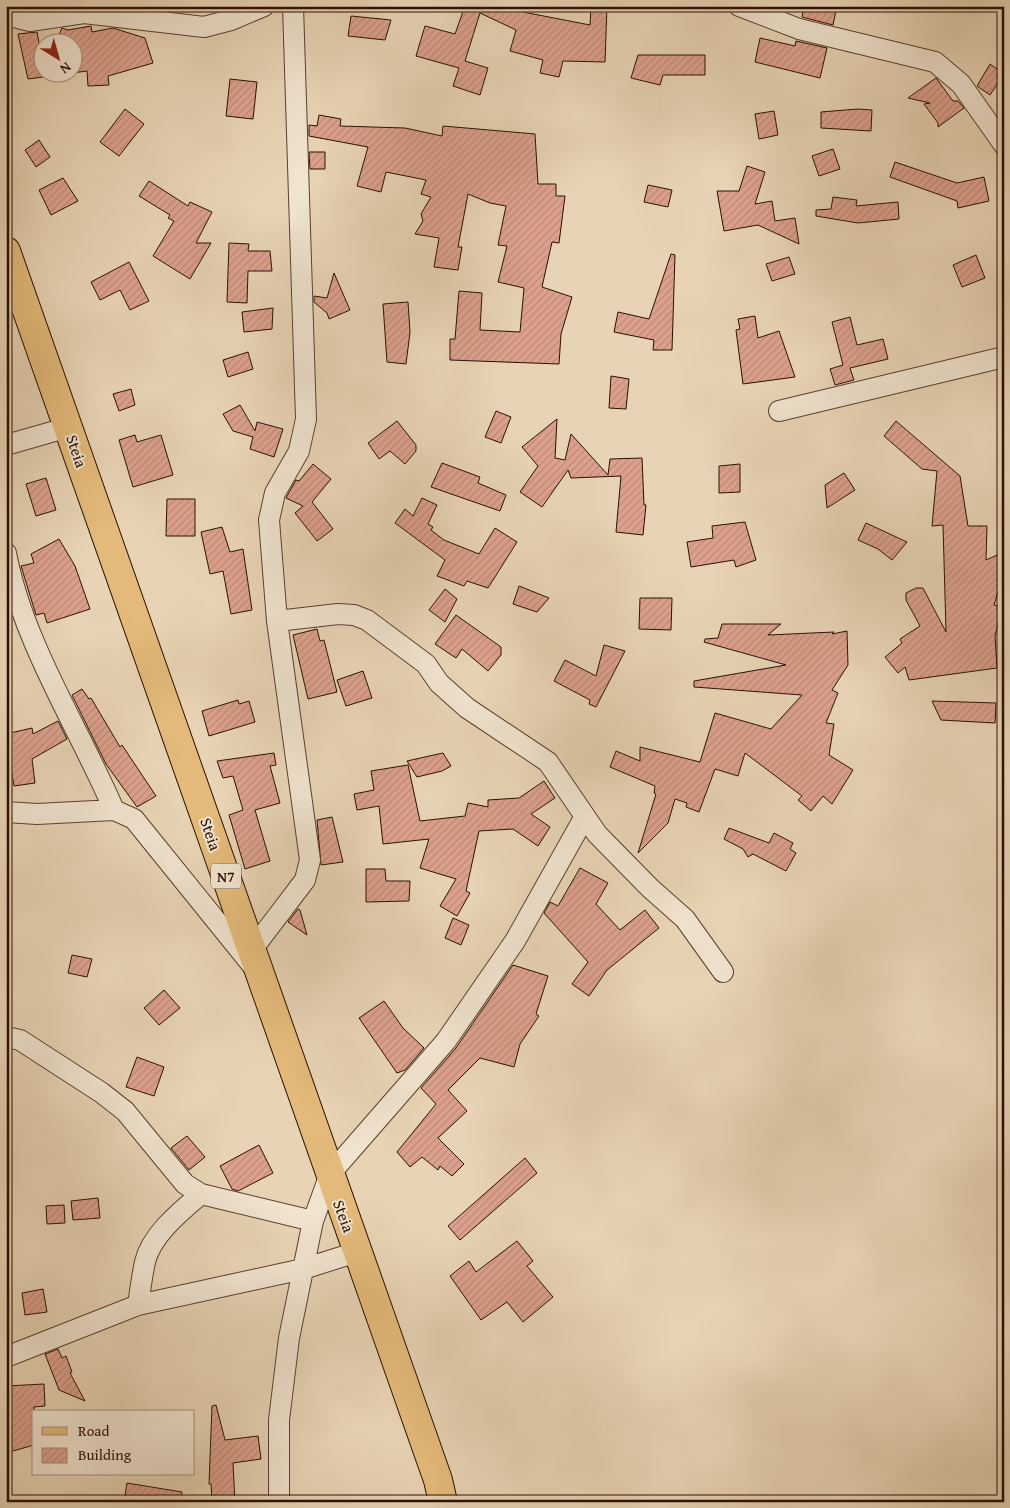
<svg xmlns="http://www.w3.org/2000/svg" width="1010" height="1508" viewBox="0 0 1010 1508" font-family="'Gentium Book Plus',serif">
  <defs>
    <pattern id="building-hatch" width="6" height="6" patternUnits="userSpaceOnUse" patternTransform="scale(1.25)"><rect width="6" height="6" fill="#dda28d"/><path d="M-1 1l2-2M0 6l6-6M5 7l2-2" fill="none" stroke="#be8a78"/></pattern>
  </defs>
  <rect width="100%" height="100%" fill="#e8d4b5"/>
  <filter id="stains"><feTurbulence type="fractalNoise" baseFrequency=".004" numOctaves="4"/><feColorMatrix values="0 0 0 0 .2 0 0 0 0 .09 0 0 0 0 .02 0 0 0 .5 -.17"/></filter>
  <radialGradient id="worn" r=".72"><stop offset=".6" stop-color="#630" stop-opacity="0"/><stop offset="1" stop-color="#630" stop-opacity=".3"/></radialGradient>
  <path fill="url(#building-hatch)" stroke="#2b0f00" d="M465 6H521L518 11 590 25 591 6H607L605 62 563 61 559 77 540 73 543 60 510 51 516 30 480 13 465 61 488 68 480 95 453 86 459 68 416 56 425 26 455 34Z
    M804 6H837L833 25 802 17Z
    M351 16 391 20 385 40 348 36Z
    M91 26 92 32 113 28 145 38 153 63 108 76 109 85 88 86 87 71 28 79 18 34 37 32 42 59V72H72V42H56L62 28 68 30Z
    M760 38 795 46 796 41 827 48 820 78 755 62Z
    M638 55H705V75H663L660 85 631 78Z
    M990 64 1004 74 990 95 977 86Z
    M936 78 953 101H958L964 108 938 127V123L924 104 930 103 908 98Z
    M230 79 257 82 253 119 226 116Z
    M125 109 144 124 119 156 100 142Z
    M858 109 872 110 871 131 821 128V112Z
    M774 111 778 135 759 139 755 114Z
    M319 115 341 119 340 126 405 128 442 136 443 126 535 134 538 184H556V196H565L559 243 552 242 542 287 572 297 561 334 559 364 450 360V339H455L459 291 482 293 480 330 520 332 524 288 498 282 507 246 498 245 506 206 490 203 468 194 458 247H462L458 270 434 267 439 238 415 234 423 221 421 214 431 197 421 194 426 180 386 172 381 192 357 186 368 147 309 136V125L317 126Z
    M39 140 50 157 36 167 25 150Z
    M833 149 840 169 819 176 812 156Z
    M309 152H325V169H310Z
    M895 162 957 183 984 177 989 201 958 208 957 201 890 177Z
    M747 166 765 172 755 204 772 201 775 221 795 218 799 244 758 225 724 231 717 191H739Z
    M63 178 78 201 51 215 39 190Z
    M149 181 188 206 190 202 212 212 196 243H211L190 279 153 256 174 221 168 218 170 215 139 196Z
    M648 185 672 190 668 207 644 202Z
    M833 197 857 200 856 206 898 202 899 219 858 223 816 216V210L831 209Z
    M229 243 249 244 248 251H270L272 271H248L247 303 227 302Z
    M671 254 675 255 672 350H653L654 340 614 332 618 312 649 319Z
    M976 255 985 278 962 287 953 265Z
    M789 257 795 274 772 281 766 264Z
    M129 262 149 301 130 310 120 290 100 300 91 282Z
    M334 273 350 310 329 319 327 313 314 302V296L327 298Z
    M408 302 410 332 406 364 387 362 383 304Z
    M273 308 272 329 244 332 242 312Z
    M755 316 758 338 779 331 795 377 743 384 736 330 740 329 738 319Z
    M850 317 857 345 883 339 888 359 850 368 854 380 835 385 830 369 843 365 832 322Z
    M248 352 253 369 228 377 223 360Z
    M611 376 629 379 626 409 609 408Z
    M131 389 135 405 119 411 113 394Z
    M240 405 255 431 257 422 283 429 274 457 250 449 253 437 233 431 223 414Z
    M496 411 511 417 501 443 485 437Z
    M557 419 555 458 565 460 571 434 608 475 610 459 642 458 644 505H646L643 535 616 532 621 476 571 478 568 470 542 507 520 492 538 466 522 447Z
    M397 421 416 445V451L405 464 390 451 379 459 368 443Z
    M896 421 960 476 968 526H987L986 560 1004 552V572L994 605 1002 607 995 636 997 668 909 680 905 667 898 673 885 657 902 643 900 639 920 626 906 600V593L916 588H923L946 632 943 525 932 526 937 471 922 469 884 436Z
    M135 435 137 442 161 435 173 475 133 487 119 440Z
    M442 463 480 477 478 483 506 495 500 511 431 487Z
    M313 464 331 479 312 502 333 529 317 541 295 513 303 506 286 498 296 480 299 481Z
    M740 464V492L719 493V466Z
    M844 473 855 490 827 508 825 485Z
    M46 478 56 510 36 516 26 484Z
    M422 498 437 505 428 524 433 527 431 530 444 540 479 554 495 528 517 542 488 588 467 581 464 586 437 576 445 560 395 523 405 509 413 516Z
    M167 499H195V536H166Z
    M745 522 756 560 736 567 734 560 691 567 687 542 713 538 712 526Z
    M866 523 907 542 892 560 878 549 858 540Z
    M222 527 230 552 243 549 252 610 231 614 223 571 210 574 201 532Z
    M59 539 75 566 90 609 47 623 44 613 36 615 21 566 34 563 31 554Z
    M519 586 549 598 537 612 513 604Z
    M445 589 457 599 445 622 429 610Z
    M640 598H672L671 630 639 629Z
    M456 615 501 647V655L488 671 462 649 456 658 435 644Z
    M722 624H781L768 635 834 632 832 634 847 631 848 665 832 690 838 693 826 723 834 724 829 755 853 770 832 804 823 796 811 811 798 800 802 796 745 753 738 776 715 769 699 812 686 807 687 803 675 799 668 823 638 853 656 794 654 793 655 786 610 767 616 751 640 761V747L700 762 715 713 771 729 802 695 694 687V681L786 665 704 642 705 639 718 638Z
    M317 629 320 641 324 640 337 692 308 699 293 635Z
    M604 645 625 651 596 707 589 704 590 700 554 681 565 660 596 676Z
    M363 671 372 698 346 706 337 680Z
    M82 689 89 699 91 698 120 747 122 745 156 796 137 807 106 764 72 695Z
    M238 700 239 704 249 701 255 722 209 736 202 711Z
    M932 701 996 703 995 723 941 720Z
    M58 721 67 739 32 759 35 783 14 786 9 756 6 757V734L32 728 33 734Z
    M274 753 276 765 270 766 280 803 255 810 270 861 245 869 229 815 243 810 233 776 223 778 217 761Z
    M443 753 451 766 442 771 417 777 407 761Z
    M408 765 420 821 465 816 468 803 488 807V800L519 798 544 781 555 798 531 814 550 827 538 846 513 829 479 831 466 891 470 893 457 916 440 906 456 879 420 868 429 839 383 844 379 806 357 810 354 794 374 790 371 771Z
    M332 817 343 862 321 865 317 820Z
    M729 828 769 843 774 833 793 843 790 849 796 853 786 871 753 854 748 857 743 849 724 839Z
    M580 868 608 883 596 904 620 930 645 910 659 928 607 970 589 996 572 984 588 962 544 913 550 902 558 906Z
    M366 869H385L386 881H410L409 901 366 902Z
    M298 909 300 910 307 935 288 922Z
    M453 918 469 925 461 945 445 938Z
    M72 955 92 959 87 977 68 973Z
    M513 965 548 976 536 1014 539 1016 520 1044 514 1067 480 1058 448 1090 467 1111 438 1138 464 1164 452 1176 440 1166 438 1170 422 1157 410 1167 397 1152 436 1104 421 1088 456 1048Z
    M164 990 180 1008 159 1025 144 1008Z
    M384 1001 403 1028 424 1048 405 1070 397 1073 359 1018Z
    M137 1057 164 1067 154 1096 126 1087Z
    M187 1136 205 1157 189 1170 171 1148Z
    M259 1145 273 1173 238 1191 232 1189 220 1166Z
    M525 1158 537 1173 460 1240 448 1226Z
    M98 1198 100 1218 73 1220 71 1201Z
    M64 1205 65 1223 47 1224 46 1206Z
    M517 1241 533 1261 527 1266 553 1297 523 1322 507 1302 481 1320 450 1276 469 1261 476 1272Z
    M43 1289 47 1312 25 1315 22 1293Z
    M58 1349 62 1358 66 1356 72 1372 70 1373 85 1401 59 1390 45 1354Z
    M44 1384 45 1406 34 1407V1445L6 1453V1386Z
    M216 1405 225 1440 258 1436 261 1459 233 1463 235 1502H212L211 1484H209L212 1406Z
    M127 1483 182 1492 181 1502H124Z"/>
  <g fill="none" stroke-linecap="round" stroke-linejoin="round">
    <defs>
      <path id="minor" d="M739 6 799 29 935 62 961 84 1004 145
        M6 15 30 21 84 13 204 27 231 20 264 6
        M779 411 1004 357
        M6 445 69 427
        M6 553C23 643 78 726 114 810
        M277 621 338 614 354 615 367 620 426 664 439 683 467 708 548 762 597 834 650 888 685 919 723 972
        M6 812 37 814 114 810 134 819 252 965
        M251 951 305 880 310 860 277 621 269 520 275 493 299 451 306 419 293 6
        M6 1037 20 1040 102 1093 125 1111 185 1184 201 1194 313 1221
        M138 1305C140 1291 142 1276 145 1262 151 1235 181 1211 201 1194
        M6 1357 138 1305 303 1269 357 1252
        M279 1502V1420L289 1338 313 1221 330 1174 446 1041 515 941 584 818"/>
      <path id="primary" d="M6 251 438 1480 443 1502"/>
    </defs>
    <use href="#minor" stroke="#5a402d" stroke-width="22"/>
    <use href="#primary" stroke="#2b0f00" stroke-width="30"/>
    <use href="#minor" stroke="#f0e3cf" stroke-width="20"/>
    <use href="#primary" stroke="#e4ba7a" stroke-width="28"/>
  </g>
  <g text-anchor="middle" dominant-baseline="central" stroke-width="4" stroke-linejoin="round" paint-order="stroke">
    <rect fill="#f0e3cf" stroke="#664f3e" stroke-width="1" x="211" y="863.5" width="30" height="25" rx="4"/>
    <g font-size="15" font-weight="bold" fill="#2b0f00">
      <text x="226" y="876">N7</text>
    </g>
    <g font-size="16" fill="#2b0f00" stroke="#f0e3cf">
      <text transform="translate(77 451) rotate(71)">Steia</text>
      <text transform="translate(211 834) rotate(71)">Steia</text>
      <text transform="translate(344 1216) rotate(70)">Steia</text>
    </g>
  </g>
  <rect width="1010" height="1508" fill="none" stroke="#e8d4b5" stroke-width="25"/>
  <rect x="8" y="8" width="995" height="1493" fill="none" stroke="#2b0f00" stroke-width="2.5"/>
  <rect x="12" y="12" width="985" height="1483" fill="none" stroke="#2b0f00"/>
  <rect x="32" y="1410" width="162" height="65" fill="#f0e3cf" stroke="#a18e7c"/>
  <rect x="42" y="1427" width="25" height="8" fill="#e4ba7a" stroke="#a18e7c"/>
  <text x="78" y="1436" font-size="15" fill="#2b0f00">Road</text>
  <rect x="42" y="1448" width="25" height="15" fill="url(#building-hatch)" stroke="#a18e7c"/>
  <text x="78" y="1460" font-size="15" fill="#2b0f00">Building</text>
  <g transform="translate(58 58) rotate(143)"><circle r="24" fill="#f0e3cf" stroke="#a18e7c"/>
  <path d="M0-4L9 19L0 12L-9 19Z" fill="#8f2418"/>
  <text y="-8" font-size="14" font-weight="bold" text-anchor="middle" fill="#2b0f00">N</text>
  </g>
  <rect width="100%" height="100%" filter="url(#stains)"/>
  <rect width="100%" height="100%" fill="url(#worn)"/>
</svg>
